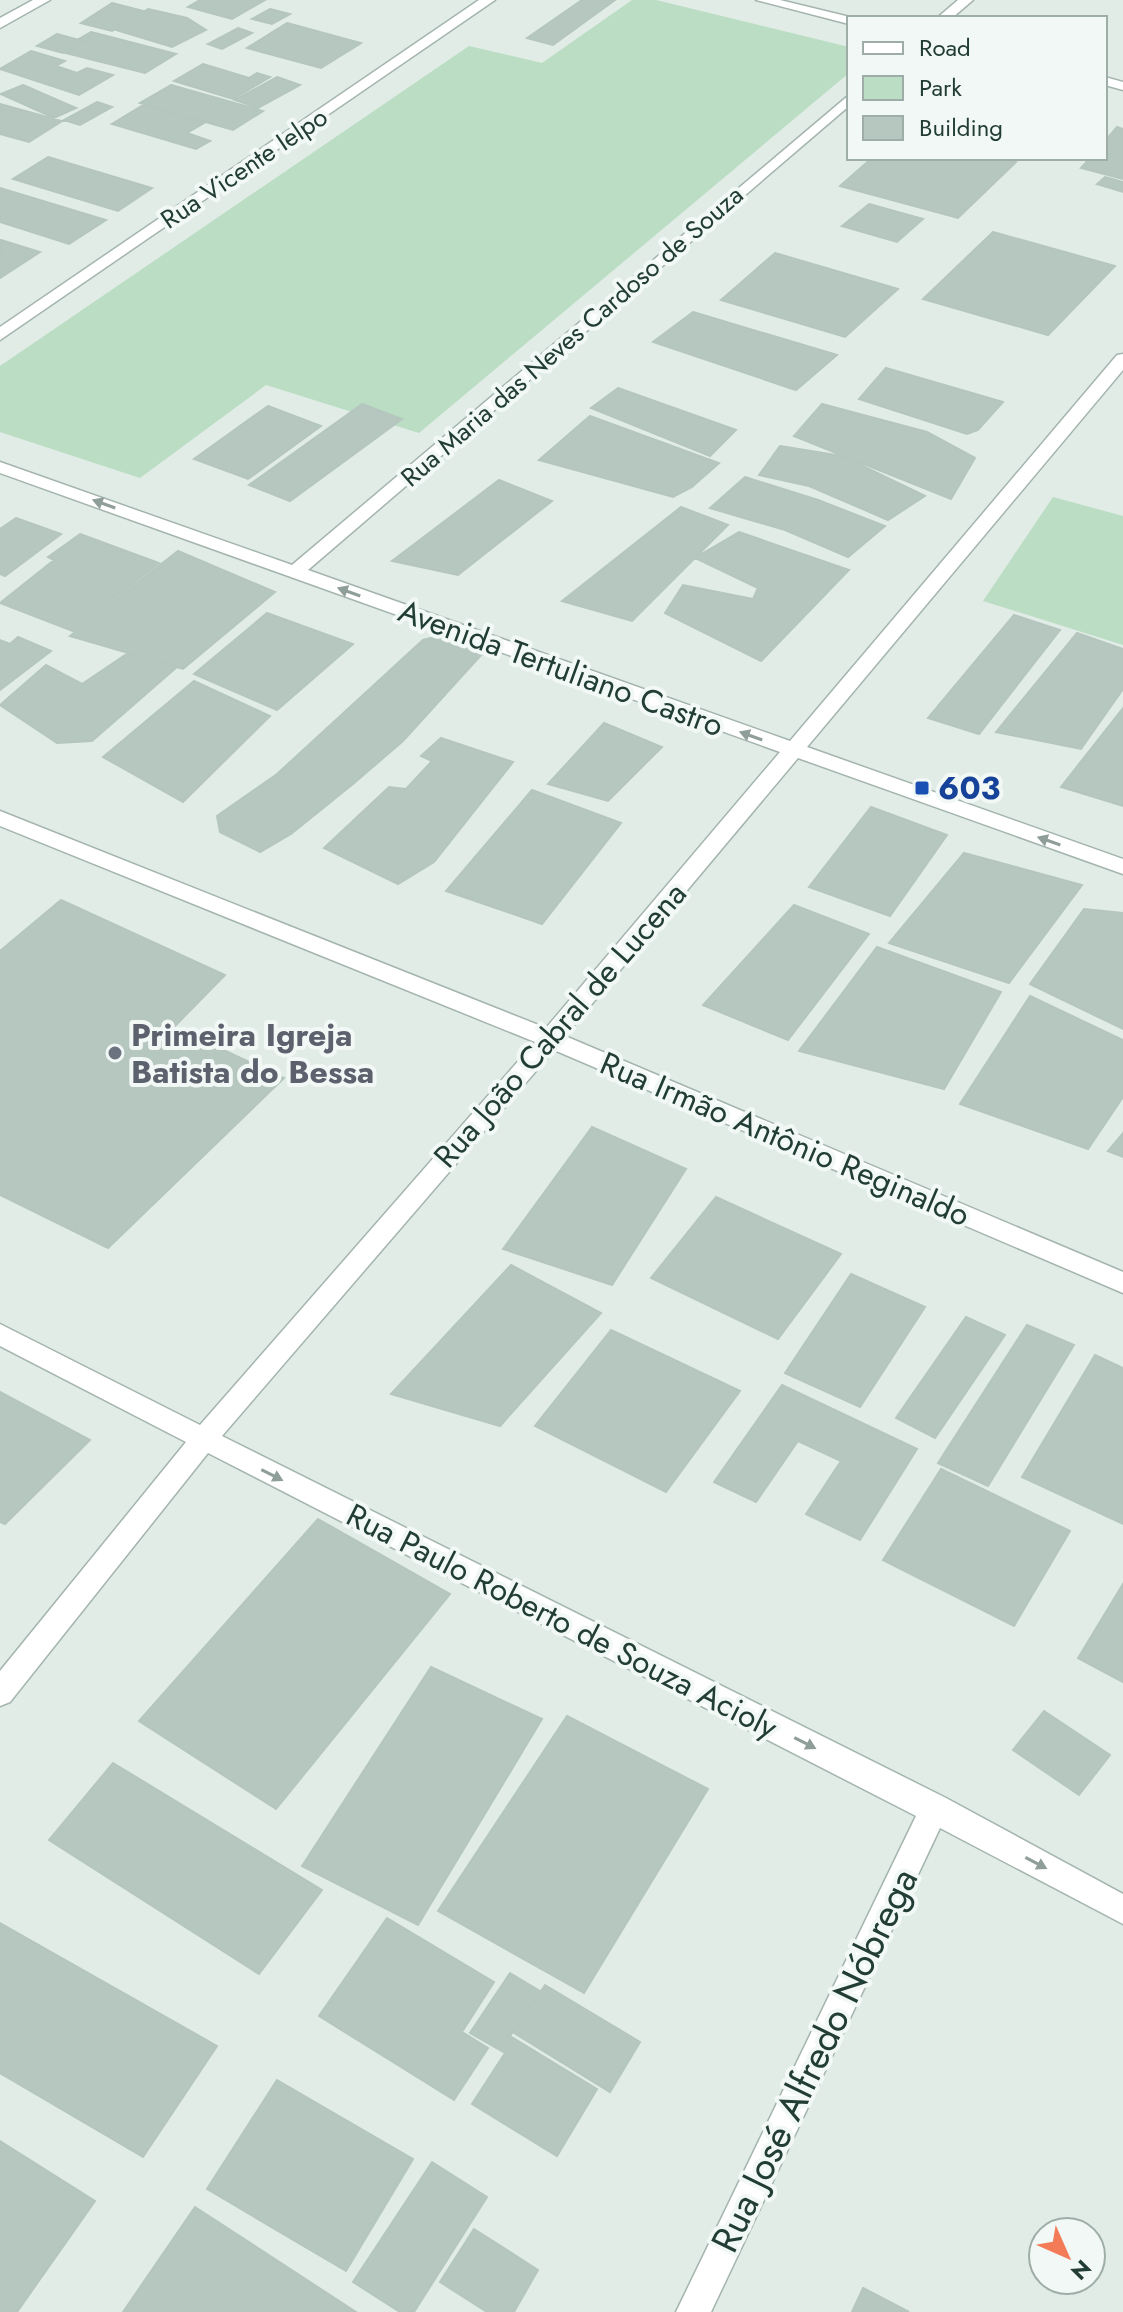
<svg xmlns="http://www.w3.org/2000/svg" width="1123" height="2312" viewBox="0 0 1123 2312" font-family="Jost,sans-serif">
  <rect width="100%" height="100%" fill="#e1ece7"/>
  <path fill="#baddc3" d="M632 0H656L849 47V73L419 433 266 385 140 478 0 432V366L469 46 542 63Z
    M1053 497 1123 516V645L983 601Z"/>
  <path fill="#b6c7c0" stroke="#b4c6be" stroke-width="2" d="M200 0H265L232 19 188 7Z
    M582 0H615L553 45 527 38Z
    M112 3 143 11 112 31 81 23Z
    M148 9 187 18 206 30 172 47 116 30Z
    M270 9 290 14 272 24 252 19Z
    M287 23 361 43 321 68 247 48Z
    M238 28 252 33 222 49 208 44Z
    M91 32 176 54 145 73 66 53 85 41 79 39Z
    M57 34 83 41 63 53 37 46Z
    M31 51 65 61 56 66 77 73 87 68 113 75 79 95 0 69Z
    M203 64 249 78 257 73 270 77 233 99 174 81Z
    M277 77 300 85 258 108 235 100Z
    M23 85 76 108 54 118 1 94Z
    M171 85 263 111 233 130 140 103Z
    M97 102 112 107 80 125 64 120Z
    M0 104 62 121 29 142 0 134Z
    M143 105 204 123 187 133 210 141 196 149 112 124Z
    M1117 127 1123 129V179L1081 168 1090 158H1105V141Z
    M48 157 152 188 118 211 13 179Z
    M872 158H1000L1016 162 958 218 840 186Z
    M1105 177 1123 182V192L1097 184Z
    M0 188 106 220 69 244 0 222Z
    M869 204 923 219 897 242 842 226Z
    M993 232 1115 266 1048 335 923 299Z
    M1 240 40 252 0 278Z
    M775 253 898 289 845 337 721 300Z
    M693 312 837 355 796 390 653 342Z
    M886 368 1003 402 978 430 967 434 859 399Z
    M618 388 736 430 710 456 591 408Z
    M362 404 402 419 290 501 249 485Z
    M822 404 927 432 975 458 951 499 794 436Z
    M268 406 321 426 248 479 194 459Z
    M590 416 719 463 692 487 673 497 539 460Z
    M780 446 842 456 925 496 888 520 809 486 759 475Z
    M745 477 818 500 885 526 848 557 785 530 710 508Z
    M499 480 552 501 458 575 392 561Z
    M681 507 728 525 632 621 562 601Z
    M16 518 61 534 5 576 0 574V529Z
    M739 532 849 570 761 661 665 613 683 585 753 599 758 588 695 558Z
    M80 534 159 563 73 631 0 603 54 560 48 557Z
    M178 551 275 592 183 669 70 636Z
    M267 613 353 644 277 710 194 674Z
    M1014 615 1060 630 979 734 928 718Z
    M1077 633 1123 649V689L1081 749 996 732Z
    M447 634 483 653 403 741 353 784 291 834 260 852 220 832 217 816 277 774 423 640Z
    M18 637 51 651 0 690V640L10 644Z
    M128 653 177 667 92 741 57 743 0 705 46 665 82 684Z
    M194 681 270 716 183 802 103 757Z
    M1123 708V806L1061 787Z
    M604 723 662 747 608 801 548 784Z
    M441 738 513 762 434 862 398 884 324 848 389 787 406 789 432 761 421 756Z
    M532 790 621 823 542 924 446 891Z
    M871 807 947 835 890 916 809 887Z
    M964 853 1082 885 1009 983 889 943Z
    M61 900 225 975 174 1027 284 1078 108 1248 0 1195V951Z
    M794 905 869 934 788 1040 703 1005Z
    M1084 909 1123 913V1029L1030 984Z
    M877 947 1001 992 944 1089 799 1051Z
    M1030 996 1123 1040V1097L1088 1149 960 1104Z
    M592 1127 686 1169 612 1285 503 1249Z
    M1123 1133V1157L1108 1151Z
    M716 1197 841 1254 778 1339 651 1278Z
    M511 1265 601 1313 500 1426 391 1394Z
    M851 1274 925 1307 860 1407 785 1373Z
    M966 1317 1005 1335 935 1438 896 1418Z
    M1027 1325 1074 1345 988 1486 938 1463Z
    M611 1330 740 1391 666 1492 535 1426Z
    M1095 1355 1123 1368V1524L1022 1477Z
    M782 1385 917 1449 860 1540 806 1514 841 1461 798 1441 756 1502 714 1482Z
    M0 1392 90 1440 5 1524 0 1522Z
    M941 1469 1070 1531 1014 1626 883 1560Z
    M318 1519 450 1594 276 1809 139 1721Z
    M1123 1584V1682L1078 1658Z
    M431 1667 542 1719 418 1925 302 1866Z
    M1044 1711 1110 1755 1079 1795 1013 1750Z
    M567 1716 708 1789 584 1993 438 1911Z
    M113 1763 322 1890 259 1974 49 1840Z
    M387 1918 494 1982 462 2032 488 2048 454 2100 319 2016Z
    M0 1923 217 2046 143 2157 0 2073Z
    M510 1973 540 1991 510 2036 597 2089 557 2156 472 2104 505 2053 470 2033Z
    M545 1985 640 2042 610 2092 514 2033Z
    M277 2080 413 2159 346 2271 207 2189Z
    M0 2141 95 2201 17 2312H0Z
    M432 2162 487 2197 414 2312H400L353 2282Z
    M195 2207 356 2312H123Z
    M474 2229 538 2270 514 2312H487L440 2282Z
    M863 2288 909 2312H852Z"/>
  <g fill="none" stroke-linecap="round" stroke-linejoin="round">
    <defs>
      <path id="minor" d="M33 0H50L0 28V18Z
        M479 0H495L0 340V327Z
        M756 0H780L854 18H849V24Z
        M958 0H973L952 18H937Z
        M1105 77 1123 82V90L1105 85Z
        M849 95V106L308 570 790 741 1117 355 1123 354V370L807 747 1123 859V874L798 758 565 1036 1123 1272V1293L554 1050 222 1436 946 1798 1123 1894V1924L940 1828 711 2312H676L916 1816 208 1453 10 1702 0 1706V1671L186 1442 0 1346V1324L200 1425 535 1042 0 826V811L546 1028 780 752 0 473V462L292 565Z"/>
    </defs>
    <use href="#minor" stroke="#a4b4ae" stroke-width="3"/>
    <use href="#minor" fill="#fff" fill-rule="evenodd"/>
  </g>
  <defs><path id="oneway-solid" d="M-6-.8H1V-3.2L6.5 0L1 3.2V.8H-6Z" transform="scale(2)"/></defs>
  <g fill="#909e9a">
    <use href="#oneway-solid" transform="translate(104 504) rotate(-160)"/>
    <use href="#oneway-solid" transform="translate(349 592) rotate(-160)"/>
    <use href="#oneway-solid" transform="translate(751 736) rotate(-160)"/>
    <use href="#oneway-solid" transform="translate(1049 841) rotate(-161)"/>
    <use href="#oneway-solid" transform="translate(272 1475) rotate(27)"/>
    <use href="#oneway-solid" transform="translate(805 1743) rotate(27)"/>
    <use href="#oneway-solid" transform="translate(1036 1863) rotate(28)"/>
  </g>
  <rect fill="#1a4fb4" stroke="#f2f8f5" stroke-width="3" x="914" y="780" width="16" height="16" rx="4"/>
  <circle fill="#6b7280" stroke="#f2f8f5" stroke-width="3" cx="115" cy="1053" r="8"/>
  <g text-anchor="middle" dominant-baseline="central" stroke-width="8" stroke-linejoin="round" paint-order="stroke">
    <g font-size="26" fill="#213d35" stroke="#f2f8f5">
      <text transform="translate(244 168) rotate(-34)">Rua Vicente Ielpo</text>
      <text transform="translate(572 336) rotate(-41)">Rua Maria das Neves Cardoso de Souza</text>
    </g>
    <g font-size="32" fill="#213d35" stroke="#f2f8f5">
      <text transform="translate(561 668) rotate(20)">Avenida Tertuliano Castro</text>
      <text transform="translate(560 1025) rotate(-49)">Rua João Cabral de Lucena</text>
      <text transform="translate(785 1139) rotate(23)">Rua Irmão Antônio Reginaldo</text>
      <text transform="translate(562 1621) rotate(27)">Rua Paulo Roberto de Souza Acioly</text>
    </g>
    <g font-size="32" font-weight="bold" fill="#164399" stroke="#f2f8f5" text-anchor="start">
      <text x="938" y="788">603</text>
    </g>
    <g font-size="32" font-weight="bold" fill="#5b616d" stroke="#f2f8f5" text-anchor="start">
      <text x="131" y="1035">Primeira Igreja<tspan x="131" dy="37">Batista do Bessa</tspan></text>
    </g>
    <g font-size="38" fill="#213d35" stroke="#f2f8f5">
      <text transform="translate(814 2060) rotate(-64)">Rua José Alfredo Nóbrega</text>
    </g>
  </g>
  <rect x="847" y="16" width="260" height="144" fill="#f2f8f5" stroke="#9eada8" stroke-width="2"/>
  <rect x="863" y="42" width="40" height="12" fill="#ffffff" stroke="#9eada8" stroke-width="2"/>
  <text x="919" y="56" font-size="24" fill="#213d35">Road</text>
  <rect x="863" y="76" width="40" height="24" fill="#baddc3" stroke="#9eada8" stroke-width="2"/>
  <text x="919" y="96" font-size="24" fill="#213d35">Park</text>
  <rect x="863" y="116" width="40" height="24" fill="#b6c7c0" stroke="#9eada8" stroke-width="2"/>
  <text x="919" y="136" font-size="24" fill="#213d35">Building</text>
  <g transform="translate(1067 2256) rotate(135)"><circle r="38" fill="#f2f8f5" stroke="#9eada8" stroke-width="2"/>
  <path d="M0-6L14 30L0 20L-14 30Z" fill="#f37b58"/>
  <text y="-12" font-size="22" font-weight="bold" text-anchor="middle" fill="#213d35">N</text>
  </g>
</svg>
